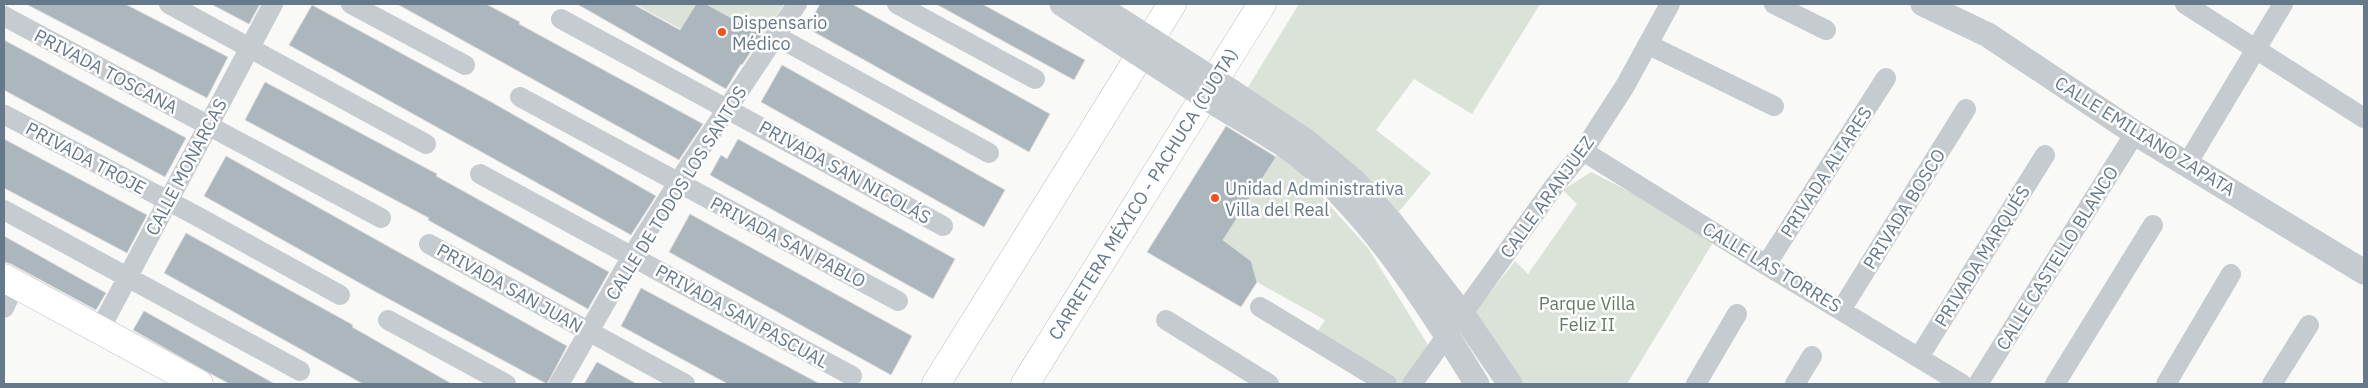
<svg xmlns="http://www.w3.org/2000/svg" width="2368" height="388" viewBox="0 0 2368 388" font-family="'IBM Plex Sans',sans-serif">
  <rect width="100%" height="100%" fill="#f9f9f7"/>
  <path fill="#dbe2d7" d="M635 4H696L681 29Z
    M706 4H784L764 36Z
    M1299 4H1540L1472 114 1414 79 1376 130 1431 173 1391 221 1242 97Z
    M1277 155 1295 167 1368 248 1428 345 1403 384H1385L1314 337 1325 320 1257 282 1251 261 1223 240Z
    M1591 172 1717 236 1627 384H1522L1474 313 1515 261 1528 274 1577 204 1563 190Z"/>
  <path fill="#acb6bd" stroke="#dbdbd9" d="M26 4H125L228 57 207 98Z
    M211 4H260L249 24Z
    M397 4H486L520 22 519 24 703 124 679 160Z
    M577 4H633L680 30 696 4H706L762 35 742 65 741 64 726 89Z
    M820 4H852L1050 114 1029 152 807 28Z
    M936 4H982L1085 60 1074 80Z
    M312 5 493 103 656 196 631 235 289 45Z
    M4 40 186 138 165 177 4 90Z
    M782 65 1005 190 984 227 761 102Z
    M265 82 437 174 436 176 609 272 588 309 428 220 429 218 245 120Z
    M1226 126 1276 157 1223 240 1251 261 1257 282 1241 307 1147 252Z
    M4 139 147 215 127 253 4 188Z
    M738 139 955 259 933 299 710 175 721 155 727 159Z
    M226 156 567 346 547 384 374 291 204 196Z
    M690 214 912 336 891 375 669 252Z
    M186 233 353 325 352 327 452 384H363L164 273Z
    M4 236 106 293 96 310 11 264 4 262Z
    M641 288 820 384H728L621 326Z
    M144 311 275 384H230L209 373 133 330Z
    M597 362 637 384H584Z"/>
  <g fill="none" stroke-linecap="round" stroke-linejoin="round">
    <defs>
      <path id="secondary" d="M4 278 199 384"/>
      <path id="motorway" d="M936 384 1172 4
        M1025 384 1262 4"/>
    </defs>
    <use href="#secondary" stroke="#bbc0c5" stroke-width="29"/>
    <use href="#motorway" stroke="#bbbfc2" stroke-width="29"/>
    <path stroke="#c6cbcf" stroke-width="20" d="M169 4 426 144
      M351 4 465 65
      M897 4 1035 79
      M1774 4 1826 30
      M2185 4 2364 118
      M4 16 381 218
      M561 19 943 226
      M776 36 989 153
      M1649 45 1774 106
      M520 97 898 301
      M5 115 193 214 340 295
      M1583 151 1766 265 1962 384
      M2187 164 2283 4
      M480 174 852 376
      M4 210 300 371
      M429 244 685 384
      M1766 265 1886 78
      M1260 307 1387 384
      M4 308 15 284
      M1841 310 1966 109
      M388 320 506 384
      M1166 320 1269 384
      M99 331 273 4
      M1919 357 2045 155
      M559 384 632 256 679 181 797 4
      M1412 384 1555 185 1583 151 1625 86 1670 4
      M1696 384 1737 314
      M1795 384 1812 356
      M1978 384 2135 133
      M2055 384 2153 225
      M2166 384 2231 274
      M2272 384 2309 325"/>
    <path stroke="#c6cbcf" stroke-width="25" d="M1923 4 1988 35 2135 133 2364 272
      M1229 90 1306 141 1354 181 1390 221 1463 315 1510 384
      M1218 105C1245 122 1274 136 1299 156 1372 216 1428 304 1477 384"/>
    <use href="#secondary" stroke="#fff" stroke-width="28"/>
    <use href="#motorway" stroke="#fff" stroke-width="28"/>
    <path stroke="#c6cbcf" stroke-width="25" d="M1062 4 1218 105
      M1095 4 1229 90"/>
  </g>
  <g fill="#f5521b" stroke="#fff" stroke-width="2">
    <circle cx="722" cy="32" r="5"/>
    <circle cx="1215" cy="198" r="5"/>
  </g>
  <g text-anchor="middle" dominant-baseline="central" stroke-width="5" stroke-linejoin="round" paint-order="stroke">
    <g font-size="18" fill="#65798b" stroke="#fff" text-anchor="start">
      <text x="732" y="22">Dispensario<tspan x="732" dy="21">Médico</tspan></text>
      <text x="1225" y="188">Unidad Administrativa<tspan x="1225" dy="21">Villa del Real</tspan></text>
    </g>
    <g font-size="18" fill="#65798b" stroke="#fff">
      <text transform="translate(106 71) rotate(28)">PRIVADA TOSCANA</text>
      <text transform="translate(2145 136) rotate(32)">CALLE EMILIANO ZAPATA</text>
      <text transform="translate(86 158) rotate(28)">PRIVADA TROJE</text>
      <text transform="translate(186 167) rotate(-62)">CALLE MONARCAS</text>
      <text transform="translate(845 172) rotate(29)">PRIVADA SAN NICOLÁS</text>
      <text transform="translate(1826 172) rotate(-57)">PRIVADA ALTARES</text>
      <text transform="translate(676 193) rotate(-58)">CALLE DE TODOS LOS SANTOS</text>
      <text transform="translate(1143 194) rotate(-58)">CARRETERA MÉXICO - PACHUCA (CUOTA)</text>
      <text transform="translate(1547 197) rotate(-54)">CALLE ARANJUEZ</text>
      <text transform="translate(1904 209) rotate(-58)">PRIVADA BOSCO</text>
      <text transform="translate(788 242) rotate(28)">PRIVADA SAN PABLO</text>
      <text transform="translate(1982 256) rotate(-58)">PRIVADA MARQUÉS</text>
      <text transform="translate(2057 258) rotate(-58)">CALLE CASTELLO BLANCO</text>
      <text transform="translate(1772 267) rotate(31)">CALLE LAS TORRES</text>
      <text transform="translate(510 288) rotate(29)">PRIVADA SAN JUAN</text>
      <text transform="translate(742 316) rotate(29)">PRIVADA SAN PASCUAL</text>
    </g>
    <g font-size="18" fill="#667b61" stroke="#fff">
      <text x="1587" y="303">Parque Villa<tspan x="1587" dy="21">Feliz II</tspan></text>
    </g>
  </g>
  <rect width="2368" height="388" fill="none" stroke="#65798b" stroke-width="10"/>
</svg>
